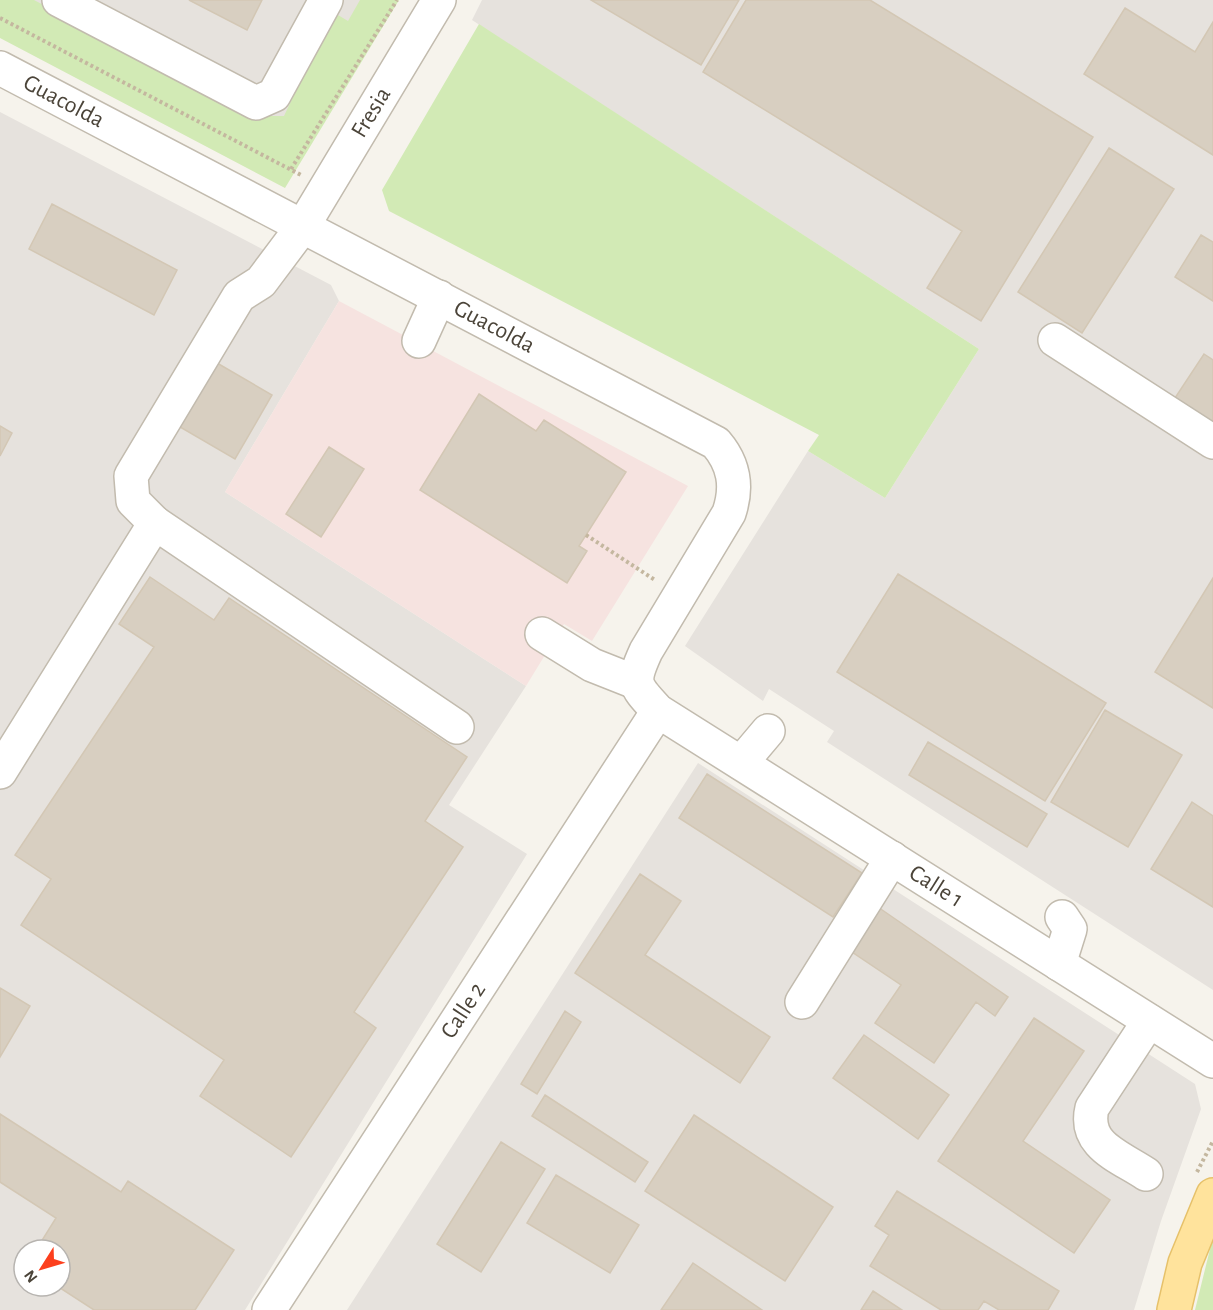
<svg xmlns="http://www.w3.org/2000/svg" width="1213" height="1310" viewBox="0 0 1213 1310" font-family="'Alegreya Sans',sans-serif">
  <rect width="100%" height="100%" fill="#f6f3ec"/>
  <path fill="#e6e2dd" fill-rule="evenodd" d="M3 0H392L298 151Z
    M482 0H1213V990L827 742 834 731 769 689 763 701 685 646 808 451 885 498 979 349 472 20Z
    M0 112 331 285 339 301 225 492 526 686 449 805 527 854 245 1310H0ZM24 1250H60V1286H24Z
    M698 763 1195 1084 1201 1109 1161 1221 1134 1310H347Z"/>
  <path fill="#f6e3e0" d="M339 301 688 486 592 641 564 624 526 686 225 492Z"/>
  <path fill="#d2eab5" d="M0 0H34L255 116H284L333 12 348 21 360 0H399L285 188 0 38Z
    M479 24 979 349 885 498 808 451 819 435 389 211 382 190Z
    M1213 1239V1310H1195L1212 1241Z"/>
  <path fill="#d8cfc1" stroke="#d3c7b4" stroke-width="1.5" d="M189 0H262L247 30Z
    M591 0H739L701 65Z
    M746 0H870L1093 137 981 321 927 288 962 231 703 72Z
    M1125 8 1195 52 1213 22V155L1084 74Z
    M1109 148 1174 189 1082 333 1018 292Z
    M52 204 177 270 154 315 29 249Z
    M1201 235 1213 242V301L1175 277Z
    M1204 354 1213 360V431L1171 404Z
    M217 363 272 395 235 459 180 427Z
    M479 394 536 431 544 420 626 472 579 546 587 551 567 583 420 490Z
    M0 426 12 433 0 456Z
    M329 447 364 469 321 537 286 514Z
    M898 574 1106 703 1045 801 837 672Z
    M150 577 214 620 229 598 467 757 425 821 463 847 354 1012 376 1028 291 1157 200 1096 224 1060 21 925 51 879 15 855 154 647 119 624Z
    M1213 578V708L1155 672Z
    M1105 710 1182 755 1128 847 1051 802Z
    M928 742 1047 814 1027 847 909 775Z
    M707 774 862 873 833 917 679 818Z
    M1192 802 1213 816V907L1151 869Z
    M640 874 681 901 645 955 770 1037 740 1083 575 973Z
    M875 905 1008 997 995 1016 976 1002 934 1063 875 1023 901 985 846 948Z
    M0 988 30 1006 0 1057Z
    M565 1011 581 1022 537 1094 521 1084Z
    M1034 1018 1084 1051 1023 1141 1110 1200 1074 1253 938 1161Z
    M864 1035 949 1095 918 1139 833 1078Z
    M545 1095 648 1162 635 1182 532 1116Z
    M0 1114 121 1192 128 1181 234 1250 195 1310H94L57 1286H60V1250H36L56 1218 0 1182Z
    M694 1115 833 1207 785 1281 645 1191Z
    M501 1142 545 1169 481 1272 437 1244Z
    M556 1175 639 1225 610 1273 527 1223Z
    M897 1191 1059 1291 1048 1310H999L984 1301 978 1310H941L870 1266 889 1235 875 1226Z
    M693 1263 762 1310H661Z
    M873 1291 902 1310H861Z"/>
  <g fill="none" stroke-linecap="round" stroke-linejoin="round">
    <defs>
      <g id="minor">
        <path d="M59 0 256 103 274 95 326 0"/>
        <path id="s1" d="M0 68 716 443C734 464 738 486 729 513L646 651C631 684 634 685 658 711L1213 1061"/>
        <path d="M1055 340 1213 442"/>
        <path d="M419 341 439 297"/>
        <path d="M155 523 457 727"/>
        <path d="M542 634 592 665 635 682"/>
        <path d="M741 763 768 731"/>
        <path id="s2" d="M0 772 155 523 133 501 131 476 239 296 261 282 303 226 439 0"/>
        <path d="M1059 964 1070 929 1062 917"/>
        <path d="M802 1002 892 858"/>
        <path d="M1146 1174C1119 1156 1083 1145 1092 1108L1149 1021"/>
        <path id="s3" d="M269 1310 658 711"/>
      </g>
      <path id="major" d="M1174 1310 1185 1263 1213 1195"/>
    </defs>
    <use href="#minor" stroke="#c2bbae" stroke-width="36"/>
    <use href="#major" stroke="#e6c16a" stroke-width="36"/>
    <path stroke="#c4b79f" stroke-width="4" stroke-dasharray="3 3" stroke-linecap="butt" d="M0 18 301 175
      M291 169 397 0
      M586 535 655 580
      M1197 1172 1213 1141"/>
    <use href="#minor" stroke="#fff" stroke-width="33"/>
    <use href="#major" stroke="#ffe39c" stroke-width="33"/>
  </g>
  <g text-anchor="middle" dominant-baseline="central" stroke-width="5" stroke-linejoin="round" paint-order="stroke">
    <g font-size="24" fill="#4b4439" stroke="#fff">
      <text stroke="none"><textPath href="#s1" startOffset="72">Guacolda</textPath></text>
      <text stroke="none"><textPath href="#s2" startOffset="788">Fresia</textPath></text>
      <text stroke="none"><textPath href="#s1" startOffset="558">Guacolda</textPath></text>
      <text stroke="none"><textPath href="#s1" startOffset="1442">Calle 1</textPath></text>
      <text stroke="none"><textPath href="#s3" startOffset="357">Calle 2</textPath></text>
    </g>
  </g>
  <g transform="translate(42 1268) rotate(233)"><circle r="28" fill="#ffffff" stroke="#b7b4b0" stroke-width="1.5"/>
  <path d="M0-4.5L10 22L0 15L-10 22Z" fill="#fc3f1d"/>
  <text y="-9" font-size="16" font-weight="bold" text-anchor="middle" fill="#4b4439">N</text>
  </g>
</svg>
